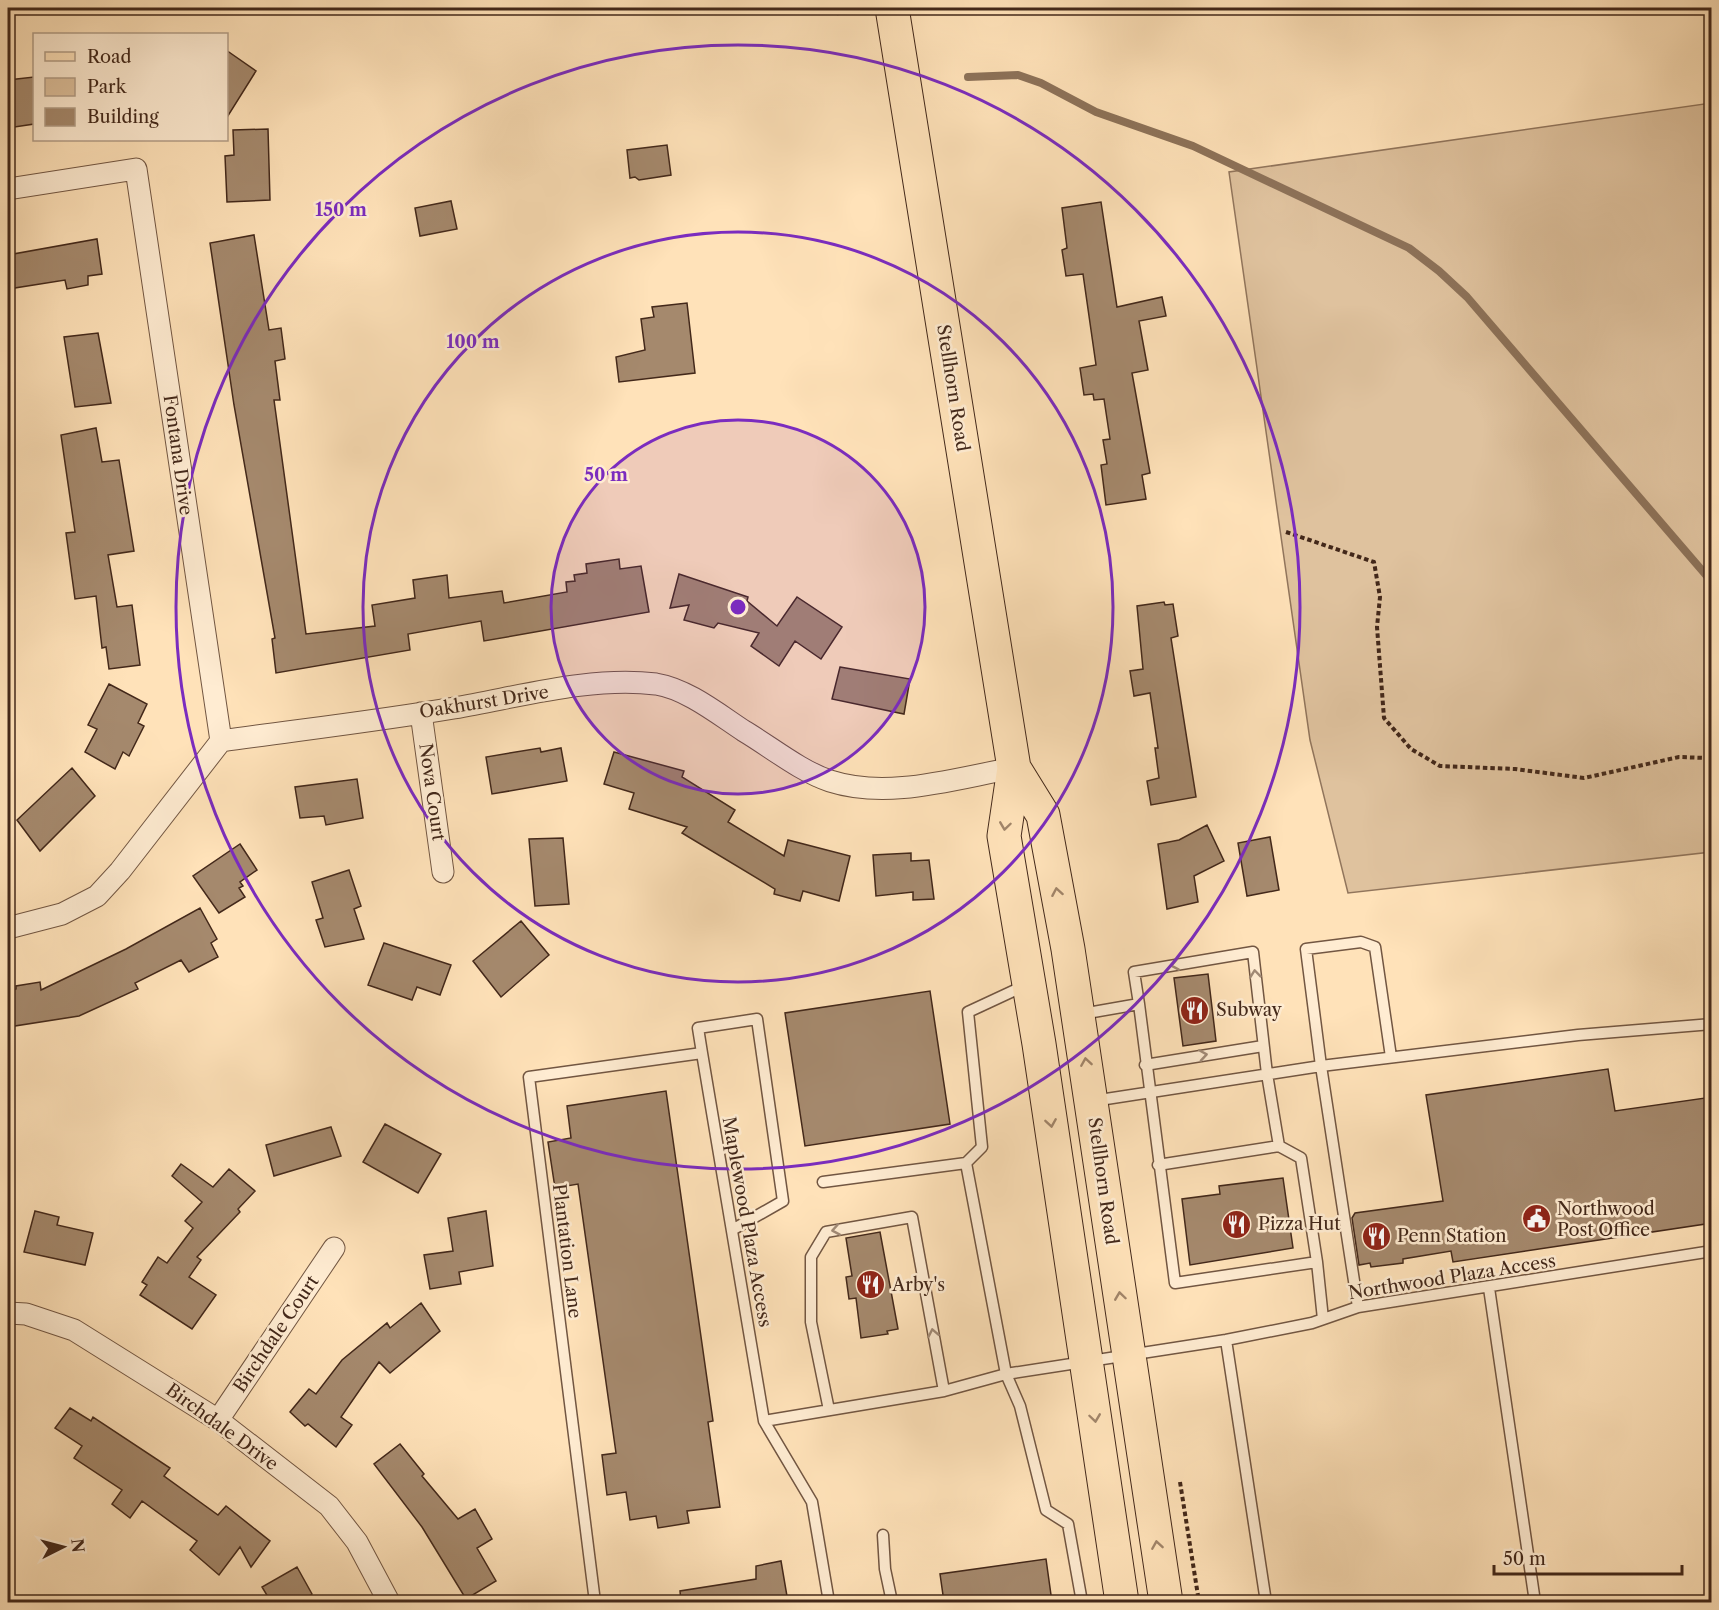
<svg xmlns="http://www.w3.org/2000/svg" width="1719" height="1610" viewBox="0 0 1719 1610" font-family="'Libre Caslon Text',serif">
  <rect width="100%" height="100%" fill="#ffe2b9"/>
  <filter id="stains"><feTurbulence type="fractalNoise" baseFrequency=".00333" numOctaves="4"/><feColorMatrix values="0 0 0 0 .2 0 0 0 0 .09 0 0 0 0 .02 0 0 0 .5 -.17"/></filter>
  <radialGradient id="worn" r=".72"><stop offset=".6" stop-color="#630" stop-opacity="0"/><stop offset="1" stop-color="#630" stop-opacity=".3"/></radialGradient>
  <path fill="#dfc29e" stroke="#91755c" stroke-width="1.5" d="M1711 103V852L1348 893 1310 740 1229 172Z"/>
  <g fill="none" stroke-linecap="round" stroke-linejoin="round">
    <path stroke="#8d7259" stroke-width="8" d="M829 8 837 11
      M968 77 1018 75 1041 83 1096 112 1193 146 1409 248 1439 271 1467 297 1712 582"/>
  </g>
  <path fill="#a5896d" stroke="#43281a" stroke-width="1.5" d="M226 50 256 71 226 119Z
    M34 77V124L8 128V80Z
    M268 129 270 200 227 202 225 156 234 155 233 130Z
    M667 145 671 175 639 180 635 177 630 178 627 150Z
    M451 201 457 229 420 236 415 208Z
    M1101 202 1117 307 1162 297 1166 316 1139 321 1148 370 1132 373 1150 473 1142 475 1146 499 1106 505 1101 465 1107 464 1103 440 1110 439 1104 399 1094 400 1093 394 1084 395 1080 368 1096 365 1083 274 1066 276 1062 250 1067 248 1062 208Z
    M254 235 269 330 281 328 285 359 275 361 280 400H274L306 634 375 626 372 605 415 598 413 580 447 575 449 598 502 591 504 603 567 592 566 582 575 581 574 575 587 573 586 564 619 559 620 569 641 566 649 612 484 641 481 621 408 634 410 650 276 673 272 639 275 638 234 405 210 243Z
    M97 239 102 274 88 276V285L67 289 65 280 8 289V255Z
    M687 303 695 373 619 382 616 357 645 350 641 319 654 317 652 307Z
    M98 333 111 403 75 407 64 337Z
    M96 428 102 462 119 460 134 551 108 555 117 607 132 605 140 665 109 669 106 647 102 648 96 596 75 599 66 533 75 532 61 435Z
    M679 574 748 597 747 601 777 626 797 597 842 627 821 659 795 641 779 666 751 646 759 633 718 623 714 628 684 620 689 605 670 608Z
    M1164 602 1165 605 1173 604 1178 636 1171 638 1196 797 1151 805 1147 781 1159 778 1155 748H1158L1150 693 1134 696 1130 671 1143 669 1137 606Z
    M840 667 910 679 904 714 832 699Z
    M109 684 147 704 138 723 144 726 129 756 123 752 115 769 85 752 97 729 88 725Z
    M540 748 541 752 561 748 567 781 492 794 486 757Z
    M614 752 684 771 682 777 735 810 728 822 784 856 788 840 850 856 839 901 803 891 800 901 774 894 775 889 682 833 687 827 629 809 634 793 604 784Z
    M72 768 95 796 40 851 17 820Z
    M357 779 363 818 326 825 324 816 300 818 295 787Z
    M1207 825 1224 861 1194 876 1198 902 1167 909 1158 844 1179 840Z
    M1270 837 1279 890 1247 896 1238 843Z
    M563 838 569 904 535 906 529 839Z
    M240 844 257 870 240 882 243 886 239 888 245 897 219 913 193 876Z
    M911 853V861L929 860 934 899 913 900V892L876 896 873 855Z
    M349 870 361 906 354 909 364 939 325 947 316 920 323 918 312 882Z
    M200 908 217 939 211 943 218 957 189 972 181 960 135 983 138 989 79 1016 8 1027V991L16 989V986L40 982 41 990 126 949Z
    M521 921 549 955 501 997 473 961Z
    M384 943 451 965 440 995 417 987 412 1000 368 985Z
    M1208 974 1216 1041 1183 1046 1174 978Z
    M930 991 950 1124 805 1146 785 1013Z
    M1608 1069 1615 1111 1712 1097V1223L1453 1262 1451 1251 1403 1259V1263L1371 1267 1370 1263 1359 1265 1352 1218 1355 1213 1443 1201 1426 1095Z
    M666 1091 713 1421 708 1422 720 1507 687 1511 689 1523 658 1528 656 1516 630 1520 626 1492 607 1495 602 1455 616 1453 578 1184 555 1188 548 1142 571 1138 567 1106Z
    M385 1124 441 1154 418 1193 363 1162Z
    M331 1127 341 1156 274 1176 266 1145Z
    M181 1164 213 1187 229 1169 255 1191 238 1209 240 1212 197 1257 201 1260 189 1277 216 1295 192 1329 140 1295 147 1285 142 1282 158 1257 167 1263 193 1228 185 1221 202 1202 172 1176Z
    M1283 1178 1293 1248 1190 1265 1182 1199 1220 1194 1219 1186Z
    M35 1211 59 1217 57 1225 93 1233 85 1265 24 1252Z
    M486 1211 493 1266 459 1272 461 1284 430 1289 424 1255 453 1251 448 1218Z
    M880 1232 898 1329 887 1331 888 1334 861 1338 856 1298 849 1299 846 1277 852 1276 846 1238Z
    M421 1303 440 1331 390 1373 379 1362 341 1417 352 1425 336 1447 308 1424 305 1426 290 1412 309 1389 316 1394 342 1360 387 1323 390 1328Z
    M70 1408 91 1421 93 1417 170 1468 164 1476 218 1515 226 1506 270 1541 251 1567 240 1547 219 1575 190 1550 197 1541 142 1501 130 1518 112 1504 122 1490 74 1458 82 1446 55 1428Z
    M400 1444 424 1474 422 1476 458 1519 475 1509 492 1539 477 1548 496 1581 466 1599 422 1527 374 1464Z
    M1046 1559 1052 1602H944L940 1574Z
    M781 1561 788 1602H681L680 1591 756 1579V1566Z
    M297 1567 312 1594 301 1602H271L262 1587Z"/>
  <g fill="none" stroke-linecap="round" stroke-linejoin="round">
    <defs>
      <path id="service" d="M1139 1004 1134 972 1253 952 1267 1074 1279 1146 1158 1165
        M1082 1014 1139 1004 1175 1283 1317 1262 1323 1319
        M1391 1057 1375 947 1361 942 1306 949 1321 1066 1578 1035 1712 1024
        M1145 1065 1263 1046
        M1093 1101 1321 1066 1358 1307
        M1279 1146 1301 1158 1317 1262
        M966 1163 1006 1374 1020 1406 1046 1510 1068 1524 1082 1602
        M823 1182 966 1163 982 1147 968 1012 1024 986
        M732 1230 783 1201 757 1019 698 1028 702 1053 764 1421 812 1502 829 1602
        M1489 1288 1535 1602
        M1226 1340 1266 1602
        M829 1410 811 1322V1257L826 1232 912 1217 944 1391
        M764 1421 944 1391 1006 1374 1226 1340 1312 1323 1358 1307 1712 1251
        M883 1535 885 1569 892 1602
        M595 1602 529 1077 702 1053"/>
      <path id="minor" d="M8 189 136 169 221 741
        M421 713 443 872
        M8 928 62 914 97 896 120 871 221 741C299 730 377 721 454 708 519 697 590 676 656 684 687 689 718 714 744 731 771 747 800 771 830 781 889 800 956 778 1014 768
        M8 1313 26 1314 74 1330 218 1420 329 1506 357 1542 389 1602
        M218 1420 334 1248"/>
      <path id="primary" d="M892 8 1014 768 1004 836 1039 1044 1122 1602
        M1014 768 1043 815 1068 949 1166 1602"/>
    </defs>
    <use href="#service" stroke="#725642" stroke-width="13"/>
    <use href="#minor" stroke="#725642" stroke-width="23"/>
    <use href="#primary" stroke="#43281a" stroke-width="35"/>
    <path stroke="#43281a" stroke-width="4" stroke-dasharray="4.5 3" stroke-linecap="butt" d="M1286 532 1374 562 1380 597 1377 627 1384 718 1411 749 1440 766 1515 769 1584 778 1679 757 1707 758 1712 762
      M1180 1482 1199 1602"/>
    <use href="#service" stroke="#ffecd2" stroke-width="10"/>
    <use href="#minor" stroke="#ffecd2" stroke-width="21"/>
    <use href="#primary" stroke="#ffe2b9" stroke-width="33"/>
  </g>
  <defs><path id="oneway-chevron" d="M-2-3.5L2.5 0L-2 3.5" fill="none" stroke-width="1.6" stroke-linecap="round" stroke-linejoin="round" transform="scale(1.5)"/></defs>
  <g stroke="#a1856a">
    <use href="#oneway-chevron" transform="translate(1005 826) rotate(98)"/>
    <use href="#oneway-chevron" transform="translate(1057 892) rotate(-100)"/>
    <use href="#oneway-chevron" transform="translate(1086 1062) rotate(-99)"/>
    <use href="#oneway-chevron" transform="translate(1051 1123) rotate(81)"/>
    <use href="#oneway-chevron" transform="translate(1120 1296) rotate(-98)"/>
    <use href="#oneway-chevron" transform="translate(1095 1418) rotate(82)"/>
    <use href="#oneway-chevron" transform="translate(1157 1545) rotate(-99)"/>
  </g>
  <g stroke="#a18a76">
    <use href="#oneway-chevron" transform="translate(1175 965) rotate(170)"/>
    <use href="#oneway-chevron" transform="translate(1255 974) rotate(-96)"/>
    <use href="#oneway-chevron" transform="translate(1203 1055) rotate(-9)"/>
    <use href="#oneway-chevron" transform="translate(836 1230) rotate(170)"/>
    <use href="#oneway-chevron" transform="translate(933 1333) rotate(-101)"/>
  </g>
  <circle cx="738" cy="607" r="187" fill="#7b2cbf" fill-opacity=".12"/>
  <g fill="none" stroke="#7b2cbf" stroke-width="3">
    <circle cx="738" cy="607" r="187"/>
    <circle cx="738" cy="607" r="375"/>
    <circle cx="738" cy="607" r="562"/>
  </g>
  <defs>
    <symbol id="restaurant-disc" viewBox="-11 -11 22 22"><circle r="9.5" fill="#8f2418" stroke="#ffecd2"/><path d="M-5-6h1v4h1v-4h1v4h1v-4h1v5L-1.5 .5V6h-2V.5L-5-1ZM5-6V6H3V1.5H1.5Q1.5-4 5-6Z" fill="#fff"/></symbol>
    <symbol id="civic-disc" viewBox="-11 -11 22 22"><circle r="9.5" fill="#8f2418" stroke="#ffecd2"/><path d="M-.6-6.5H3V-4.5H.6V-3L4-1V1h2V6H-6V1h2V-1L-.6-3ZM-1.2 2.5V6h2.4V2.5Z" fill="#fff"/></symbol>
  </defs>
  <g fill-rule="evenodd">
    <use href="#restaurant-disc" x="1178" y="994" width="33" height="33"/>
    <use href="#civic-disc" x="1520" y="1202" width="33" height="33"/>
    <use href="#restaurant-disc" x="1220" y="1208" width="33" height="33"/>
    <use href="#restaurant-disc" x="1360" y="1220" width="33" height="33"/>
    <use href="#restaurant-disc" x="854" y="1268" width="33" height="33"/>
  </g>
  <g text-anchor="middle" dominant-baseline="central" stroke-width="5" stroke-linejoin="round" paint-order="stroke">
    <g font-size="18" fill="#43281a" stroke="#ffecd2">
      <text transform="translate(953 388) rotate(81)">Stellhorn Road</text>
      <text transform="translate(178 455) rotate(82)">Fontana Drive</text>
      <text transform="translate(484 702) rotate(-9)">Oakhurst Drive</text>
      <text transform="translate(432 792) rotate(82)">Nova Court</text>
      <text transform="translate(1103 1181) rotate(82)">Stellhorn Road</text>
      <text transform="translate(747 1222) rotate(80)">Maplewood Plaza Access</text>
      <text transform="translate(567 1251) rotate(83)">Plantation Lane</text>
      <text transform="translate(1452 1277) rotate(-9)">Northwood Plaza Access</text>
      <text transform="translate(276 1334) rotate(-56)">Birchdale Court</text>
      <text transform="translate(222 1427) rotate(36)">Birchdale Drive</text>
    </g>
    <g font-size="18" fill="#43281a" stroke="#ffecd2" text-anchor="start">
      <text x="1216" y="1010">Subway</text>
      <text x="1557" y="1209">Northwood<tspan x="1557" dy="21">Post Office</tspan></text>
      <text x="1258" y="1224">Pizza Hut</text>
      <text x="1397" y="1236">Penn Station</text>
      <text x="892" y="1285">Arby's</text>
    </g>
  </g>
  <circle cx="738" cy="607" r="9" fill="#7b2cbf" stroke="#ffecd2" stroke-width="3"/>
  <g font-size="18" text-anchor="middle" font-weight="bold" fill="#7b2cbf" stroke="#ffecd2" stroke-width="5" stroke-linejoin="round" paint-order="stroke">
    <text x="341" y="216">150 m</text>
    <text x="473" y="348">100 m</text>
    <text x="606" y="481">50 m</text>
  </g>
  <rect width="1719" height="1610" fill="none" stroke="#ffe2b9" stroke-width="30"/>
  <rect x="9" y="9" width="1701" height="1592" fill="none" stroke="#43281a" stroke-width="3"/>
  <rect x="15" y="15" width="1689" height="1580" fill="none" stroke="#43281a" stroke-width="1.5"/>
  <rect x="33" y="33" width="195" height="108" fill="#ffecd2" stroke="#b49e88" stroke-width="1.5"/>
  <rect x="45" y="52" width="30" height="9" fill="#ffe2b9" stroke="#b49e88" stroke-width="1.5"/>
  <text x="87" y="63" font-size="18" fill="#43281a">Road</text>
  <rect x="45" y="78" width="30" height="18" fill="#dfc29e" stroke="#b49e88" stroke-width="1.5"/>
  <text x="87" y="93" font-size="18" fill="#43281a">Park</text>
  <rect x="45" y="108" width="30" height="18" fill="#a5896d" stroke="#b49e88" stroke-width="1.5"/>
  <text x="87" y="123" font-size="18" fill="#43281a">Building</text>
  <g transform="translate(63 1547) rotate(84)" stroke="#ffecd2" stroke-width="4.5" paint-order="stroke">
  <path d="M0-4.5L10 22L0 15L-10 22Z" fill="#43281a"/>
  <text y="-9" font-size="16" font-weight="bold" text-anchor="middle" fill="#43281a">N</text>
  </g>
  <path d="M1494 1565v9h188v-9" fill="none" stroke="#43281a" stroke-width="3"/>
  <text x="1503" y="1565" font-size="18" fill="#43281a" stroke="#ffecd2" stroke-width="4.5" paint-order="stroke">50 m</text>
  <rect width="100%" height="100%" filter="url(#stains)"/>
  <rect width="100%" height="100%" fill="url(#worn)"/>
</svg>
